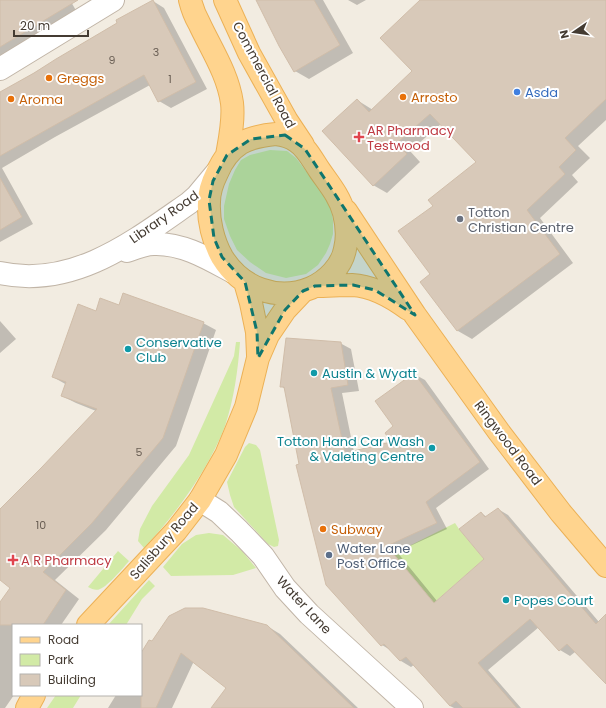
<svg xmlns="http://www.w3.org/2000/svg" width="606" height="708" viewBox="0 0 606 708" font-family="Poppins,sans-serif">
  <rect width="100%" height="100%" fill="#f2ece1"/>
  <path fill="#d2eaa6" d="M270 150 287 151 296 158 322 192 331 209 333 221V234L330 244 326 253 318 265 306 274 286 278 266 273 250 262 237 250 230 236 224 219V206L229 184 235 170 241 160 250 155Z
    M236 342H240C238 370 234 399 225 426 209 469 175 515 144 548L138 541 140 529 152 506 189 455 234 356Z
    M249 443 256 445 260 450 279 540 278 546 274 547 268 544 234 507 230 495 227 482 245 447Z
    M455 523 459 529 484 559 428 608 421 587 393 554Z
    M209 533 223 535 242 551 256 568 233 575 171 576 163 567 182 544 196 535Z
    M118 551 129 561C123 568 108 586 100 589 96 591 92 589 88 587Z
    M149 580 155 586 142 599 126 625H108Z
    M56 695H81L73 708H47Z"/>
  <path fill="#0003" d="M0 0H70L78 14 0 60Z
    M257 0H323L353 53 309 79 295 71Z
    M348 0H366L357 5Z
    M422 0H606V120L578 146 590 158 572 175 578 182 540 218 573 263 472 339 458 331 421 282 432 274 434 206 478 162 441 124 410 151 420 162 387 193 373 185 357 100 373 110 414 71Z
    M153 1 164 8 207 89 171 108 159 101 150 85 55 137 2 168 33 224 0 242V93L118 24Z
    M120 306 203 323 216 330 176 446 106 530 55 580 79 599 61 625H13L14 695 5 708H0V604L11 587 0 579V510L43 468 96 411 76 403 62 396 67 385 53 377 97 312Z
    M0 321 16 339 0 353Z
    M340 343 351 349 359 391 342 393 354 452 393 442 395 426 414 374 425 380 489 469 436 508 447 529 397 552 437 601 486 559 481 513 487 517 498 509 508 515 599 622 606 615V682L575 652 570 656 560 650 539 627 488 670 521 708H454L450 706 415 664 411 667 401 661 392 651 382 645 300 465 285 389 281 386Z
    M267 626 280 634 358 708H212L228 688 194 661 172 708H108L116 695H141V655L153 643Z"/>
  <path fill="#d8c9b9" stroke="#d0bda9" d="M0 0H78L0 47Z
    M153 0 196 82 158 102 144 75 0 156V92L34 73 56 59 117 23 116 20Z
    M256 0H314L340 45 294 72 279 46Z
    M420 0H606V99L565 138 576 150 559 167 565 174 527 210 560 254 457 331 420 282 430 274 398 231 433 206 428 200 476 162 430 114 397 143 407 154 373 186 322 131 357 99 369 112 412 71 380 38Z
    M0 178 22 217 0 230Z
    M123 293 204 322 163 438 92 523 43 572 66 590 43 625H0V602L10 588 0 580V509L42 467 97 409 61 396 66 382 52 377 78 304 96 311 100 298 119 305Z
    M286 338 341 342 348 385 331 388 345 453 391 442 385 433 393 426 375 401 414 373 480 462 426 502 437 523 387 546 434 603 484 559 459 529 481 512 485 517 498 508 596 624 606 614V684L567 644 559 651 530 619 478 663 517 708H463L456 701 450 706 406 657 400 661 384 644 381 646 326 585 296 465 299 464 284 387H280Z
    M185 608H203L267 625 354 708H211L226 688 181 653 156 708H141V653L149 640 152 641 169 616Z"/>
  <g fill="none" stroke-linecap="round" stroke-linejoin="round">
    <defs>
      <path id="minor" d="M0 69 113 0
        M127 251C135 248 145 244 154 244 183 243 209 259 233 272
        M0 273C73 289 133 242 189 203L197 196 217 172
        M200 500 219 512 239 531 263 556 285 588 309 614 412 708"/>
      <path id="major" d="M190 0C192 8 195 16 199 23 211 49 228 74 232 103 234 120 230 138 227 155
        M225 0 249 53 287 121 303 145
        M276 134C283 135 290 136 296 141 307 148 313 161 320 171 329 184 340 197 344 213 347 225 348 237 345 249 342 266 327 281 311 288 277 302 241 288 222 257 213 241 208 220 209 202 209 192 213 181 217 173 222 161 230 150 241 143 252 137 264 135 276 134Z
        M346 211 415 315 499 432 561 513 606 566
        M245 282 251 303 257 332 258 355
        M315 286C327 286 340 285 352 285 372 286 392 297 408 309
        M88 625 176 531 200 500 226 455 246 407 258 358 268 335 285 310 303 291
        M27 708 34 695"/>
    </defs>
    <use href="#minor" stroke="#c1b5a7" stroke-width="24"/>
    <use href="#major" stroke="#ecb156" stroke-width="24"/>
    <use href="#minor" stroke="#fff" stroke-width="22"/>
    <use href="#major" stroke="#ffd48e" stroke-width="22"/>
  </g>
  <path fill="#0f766e" fill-opacity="0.2" stroke="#0f766e" stroke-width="3" stroke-dasharray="8 5" stroke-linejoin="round" d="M285 135 305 149 415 315 375 290 353 285 315 286 303 291 285 310 258 358 257 332 245 282 222 257 214 238 209 200 213 181 227 155 251 139Z"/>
  <g fill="#e8710a" stroke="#fff" stroke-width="1.5">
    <circle cx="49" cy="78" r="4"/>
    <circle cx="403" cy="97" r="4"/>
    <circle cx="11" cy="99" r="4"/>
    <circle cx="323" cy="529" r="4"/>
  </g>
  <circle fill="#3f7fe0" stroke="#fff" stroke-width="1.5" cx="517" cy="92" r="4"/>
  <g fill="#e0444e" stroke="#fff" stroke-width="1.5">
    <path d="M357 131h4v4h4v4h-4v4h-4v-4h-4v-4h4z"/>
    <path d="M11 554h4v4h4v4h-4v4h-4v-4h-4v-4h4z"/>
  </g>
  <circle fill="#6b7280" stroke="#fff" stroke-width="1.5" cx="460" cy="219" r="4"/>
  <g fill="#0f9aa8" stroke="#fff" stroke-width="1.5">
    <circle cx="128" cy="349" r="4"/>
    <circle cx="314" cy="373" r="4"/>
    <circle cx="432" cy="448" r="4"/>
    <circle cx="506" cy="600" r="4"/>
  </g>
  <circle fill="#5c6f8a" stroke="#fff" stroke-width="1.5" cx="329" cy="555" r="4"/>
  <g text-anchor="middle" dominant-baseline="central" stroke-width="4" stroke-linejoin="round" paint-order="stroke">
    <g font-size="11" fill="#695e54">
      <text x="156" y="52">3</text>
      <text x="112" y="60">9</text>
      <text x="170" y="79">1</text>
      <text x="139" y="452">5</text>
      <text x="41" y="525">10</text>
    </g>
    <g font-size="13" fill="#443b32" stroke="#fff">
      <text transform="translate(264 75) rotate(62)">Commercial Road</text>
      <text transform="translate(164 217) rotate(-35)">Library Road</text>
      <text transform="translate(508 443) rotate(53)">Ringwood Road</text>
      <text transform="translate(164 541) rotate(-49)">Salisbury Road</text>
      <text transform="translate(304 605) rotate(47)">Water Lane</text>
    </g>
    <g font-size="13" fill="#c56008" stroke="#fff" text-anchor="start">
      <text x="57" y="78">Greggs</text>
      <text x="411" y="97">Arrosto</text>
      <text x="19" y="99">Aroma</text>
      <text x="331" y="529">Subway</text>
    </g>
    <g font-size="13" fill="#366cbe" stroke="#fff" text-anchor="start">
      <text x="525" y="92">Asda</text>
    </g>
    <g font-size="13" fill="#be3a42" stroke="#fff" text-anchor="start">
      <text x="367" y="130">AR Pharmacy<tspan x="367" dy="15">Testwood</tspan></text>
      <text x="21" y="560">A R Pharmacy</text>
    </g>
    <g font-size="13" fill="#5b616d" stroke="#fff" text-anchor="start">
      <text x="468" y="212">Totton<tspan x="468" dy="15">Christian Centre</tspan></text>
    </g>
    <g font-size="13" fill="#0d838f" stroke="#fff" text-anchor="start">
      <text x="136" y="342">Conservative<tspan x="136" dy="15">Club</tspan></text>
      <text x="322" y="373">Austin &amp; Wyatt</text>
      <text x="424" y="441" text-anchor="end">Totton Hand Car Wash<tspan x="424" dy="15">&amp; Valeting Centre</tspan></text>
      <text x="514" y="600">Popes Court</text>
    </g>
    <g font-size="13" fill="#4e5e75" stroke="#fff" text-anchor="start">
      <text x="337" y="548">Water Lane<tspan x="337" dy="15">Post Office</tspan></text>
    </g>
  </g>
  <rect x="12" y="624" width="130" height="72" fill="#ffffff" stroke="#b4b1ad"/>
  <rect x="20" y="637" width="20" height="6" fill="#ffd48e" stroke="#b4b1ad"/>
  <text x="48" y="644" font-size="12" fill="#443b32">Road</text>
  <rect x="20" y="654" width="20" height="12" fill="#d2eaa6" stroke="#b4b1ad"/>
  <text x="48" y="664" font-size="12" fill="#443b32">Park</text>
  <rect x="20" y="674" width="20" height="12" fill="#d8c9b9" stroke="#b4b1ad"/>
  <text x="48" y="684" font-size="12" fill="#443b32">Building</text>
  <g transform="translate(574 32) rotate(257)" stroke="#ffffff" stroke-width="3" paint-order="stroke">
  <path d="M0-3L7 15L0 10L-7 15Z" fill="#443b32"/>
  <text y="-6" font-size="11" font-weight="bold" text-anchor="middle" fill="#443b32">N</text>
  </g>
  <path d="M14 30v6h74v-6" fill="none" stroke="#443b32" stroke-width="2"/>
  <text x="20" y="30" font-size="12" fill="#443b32" stroke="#ffffff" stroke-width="3" paint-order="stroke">20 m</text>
</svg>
